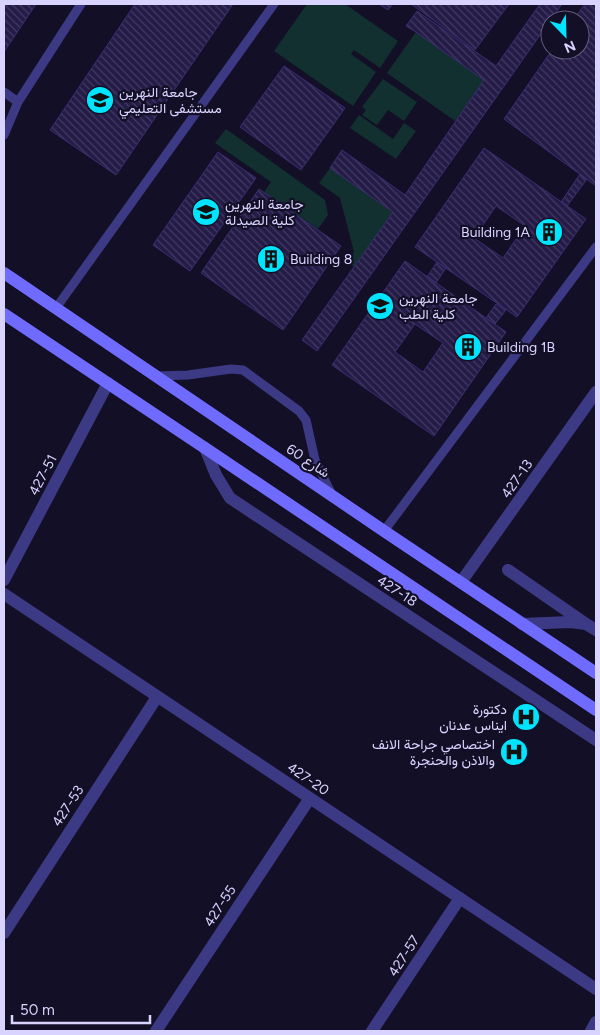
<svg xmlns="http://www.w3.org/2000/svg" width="600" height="1035" viewBox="0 0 600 1035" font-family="Figtree,Vazirmatn,sans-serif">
  <defs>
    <pattern id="building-back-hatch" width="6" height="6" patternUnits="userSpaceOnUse" patternTransform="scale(1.25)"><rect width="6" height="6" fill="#241b47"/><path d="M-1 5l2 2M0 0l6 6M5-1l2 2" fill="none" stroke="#433b63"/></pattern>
  </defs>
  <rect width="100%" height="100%" fill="#130f26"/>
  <path fill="#12302f" d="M307 4H345L398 41 380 68 354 50 351 54 376 72 353 106 274 51Z
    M416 32 484 80 455 121 387 73Z
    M383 79 417 102 404 121 388 110 377 125 362 115 366 110 362 107Z
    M359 115 393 139 404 123 416 131 396 159 350 128Z
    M226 129 325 200 328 215 318 229 264 192 271 182 215 143Z
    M330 168 393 212 354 267 347 261 354 252 340 198 319 183Z"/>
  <path fill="url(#building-back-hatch)" stroke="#3b2d73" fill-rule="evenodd" d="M4 4H36L4 52Z
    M135 4H233L116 175 50 130Z
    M379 4H393L388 10Z
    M411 4H509L475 50Z
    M540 4H562L317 351 302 340 393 212 330 168 342 150 405 195 484 80 416 32 406 26 417 11 496 66Z
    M585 4H596V186L504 119 552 50H580V20H573Z
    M284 66 345 108 301 170 240 127Z
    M484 148 586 219 517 317 415 247ZM496 206 525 226 503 258 474 238Z
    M218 152 256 178 190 271 153 245Z
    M580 174 587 179 567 206 561 202Z
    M259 189 341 246 283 330 201 273Z
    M405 261 506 332 434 436 332 365ZM415 324 443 343 423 372 395 352Z
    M437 262 446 268 436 283 427 277Z
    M496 304 506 310 495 324 486 318Z"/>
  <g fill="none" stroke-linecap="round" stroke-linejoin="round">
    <path stroke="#3d3a85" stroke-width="9" d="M4 92 18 102
      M4 135 18 102 81 4
      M56 308 274 4
      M156 376 188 375 231 369 243 370 299 411 306 420 315 460 332 495
      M384 531 596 247"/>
    <path stroke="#3d3a85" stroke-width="12" d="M205 448 216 475 230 498 596 740
      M508 570 586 624
      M4 580 108 383
      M461 582 596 392
      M4 594 596 989
      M522 624 570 622 586 624 596 630
      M4 933 157 697
      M156 1031 310 798
      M372 1031 460 898
      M591 1031 596 1022"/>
    <path stroke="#6f6bff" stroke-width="12" d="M4 273 384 531 596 673
      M4 314 205 448 596 710"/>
  </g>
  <defs>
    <symbol id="university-disc" viewBox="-11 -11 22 22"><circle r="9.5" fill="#00e5ff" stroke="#130f26"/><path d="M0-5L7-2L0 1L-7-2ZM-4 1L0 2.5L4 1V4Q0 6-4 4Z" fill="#111"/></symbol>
    <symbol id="building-disc" viewBox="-11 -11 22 22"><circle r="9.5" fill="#00e5ff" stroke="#130f26"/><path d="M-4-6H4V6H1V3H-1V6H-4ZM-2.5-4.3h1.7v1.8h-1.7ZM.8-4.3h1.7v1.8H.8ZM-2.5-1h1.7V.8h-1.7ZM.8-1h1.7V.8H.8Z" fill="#111"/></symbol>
    <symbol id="hospital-disc" viewBox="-11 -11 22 22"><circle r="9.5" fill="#00e5ff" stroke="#130f26"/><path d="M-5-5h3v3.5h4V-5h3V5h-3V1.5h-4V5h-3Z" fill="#111"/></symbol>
  </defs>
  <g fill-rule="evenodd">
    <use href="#university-disc" x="84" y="84" width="32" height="32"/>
    <use href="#university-disc" x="190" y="196" width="32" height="32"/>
    <use href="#building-disc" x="533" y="216" width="32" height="32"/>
    <use href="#building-disc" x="255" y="243" width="32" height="32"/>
    <use href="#university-disc" x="364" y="290" width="32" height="32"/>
    <use href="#building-disc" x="452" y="331" width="32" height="32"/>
    <use href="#hospital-disc" x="510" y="701" width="32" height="32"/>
    <use href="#hospital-disc" x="498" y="736" width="32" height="32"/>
  </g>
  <g text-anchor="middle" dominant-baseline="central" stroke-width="4.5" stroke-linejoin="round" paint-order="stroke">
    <g font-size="14" fill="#d9d4ff" stroke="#130f26" text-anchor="start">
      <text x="119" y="92">جامعة النهرين<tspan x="119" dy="16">مستشفى التعليمي</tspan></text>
      <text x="225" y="204">جامعة النهرين<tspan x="225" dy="16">كلية الصيدلة</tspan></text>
      <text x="530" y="232" text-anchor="end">Building 1A</text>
      <text x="290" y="259">Building 8</text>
      <text x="399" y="298">جامعة النهرين<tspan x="399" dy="16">كلية الطب</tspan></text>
      <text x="487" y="347">Building 1B</text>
      <text x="507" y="709" text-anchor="end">دكتورة<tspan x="507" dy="16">ايناس عدنان</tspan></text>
      <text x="495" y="744" text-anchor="end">اختصاصي جراحة الانف<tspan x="495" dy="16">والاذن والحنجرة</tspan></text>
    </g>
    <g font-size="14" fill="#d9d4ff" stroke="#130f26">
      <text transform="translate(308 461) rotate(34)">شارع 60</text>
      <text transform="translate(43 475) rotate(-62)">427-51</text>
      <text transform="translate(517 479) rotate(-55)">427-13</text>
      <text transform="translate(397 591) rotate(33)">427-18</text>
      <text transform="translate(308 779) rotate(34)">427-20</text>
      <text transform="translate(68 806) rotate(-57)">427-53</text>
      <text transform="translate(220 906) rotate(-57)">427-55</text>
      <text transform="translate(404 956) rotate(-57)">427-57</text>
    </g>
  </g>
  <rect width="600" height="1035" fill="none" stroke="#d9d4ff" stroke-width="10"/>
  <g transform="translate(565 35) rotate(157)"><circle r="24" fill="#130f26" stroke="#625e7d"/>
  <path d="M0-4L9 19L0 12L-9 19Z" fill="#00e5ff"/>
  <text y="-8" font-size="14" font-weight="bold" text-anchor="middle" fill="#d9d4ff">N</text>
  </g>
  <path d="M12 1015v8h138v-8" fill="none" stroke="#d9d4ff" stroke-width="2.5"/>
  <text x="20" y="1015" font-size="15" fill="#d9d4ff" stroke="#130f26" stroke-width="4" paint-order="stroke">50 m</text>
</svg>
